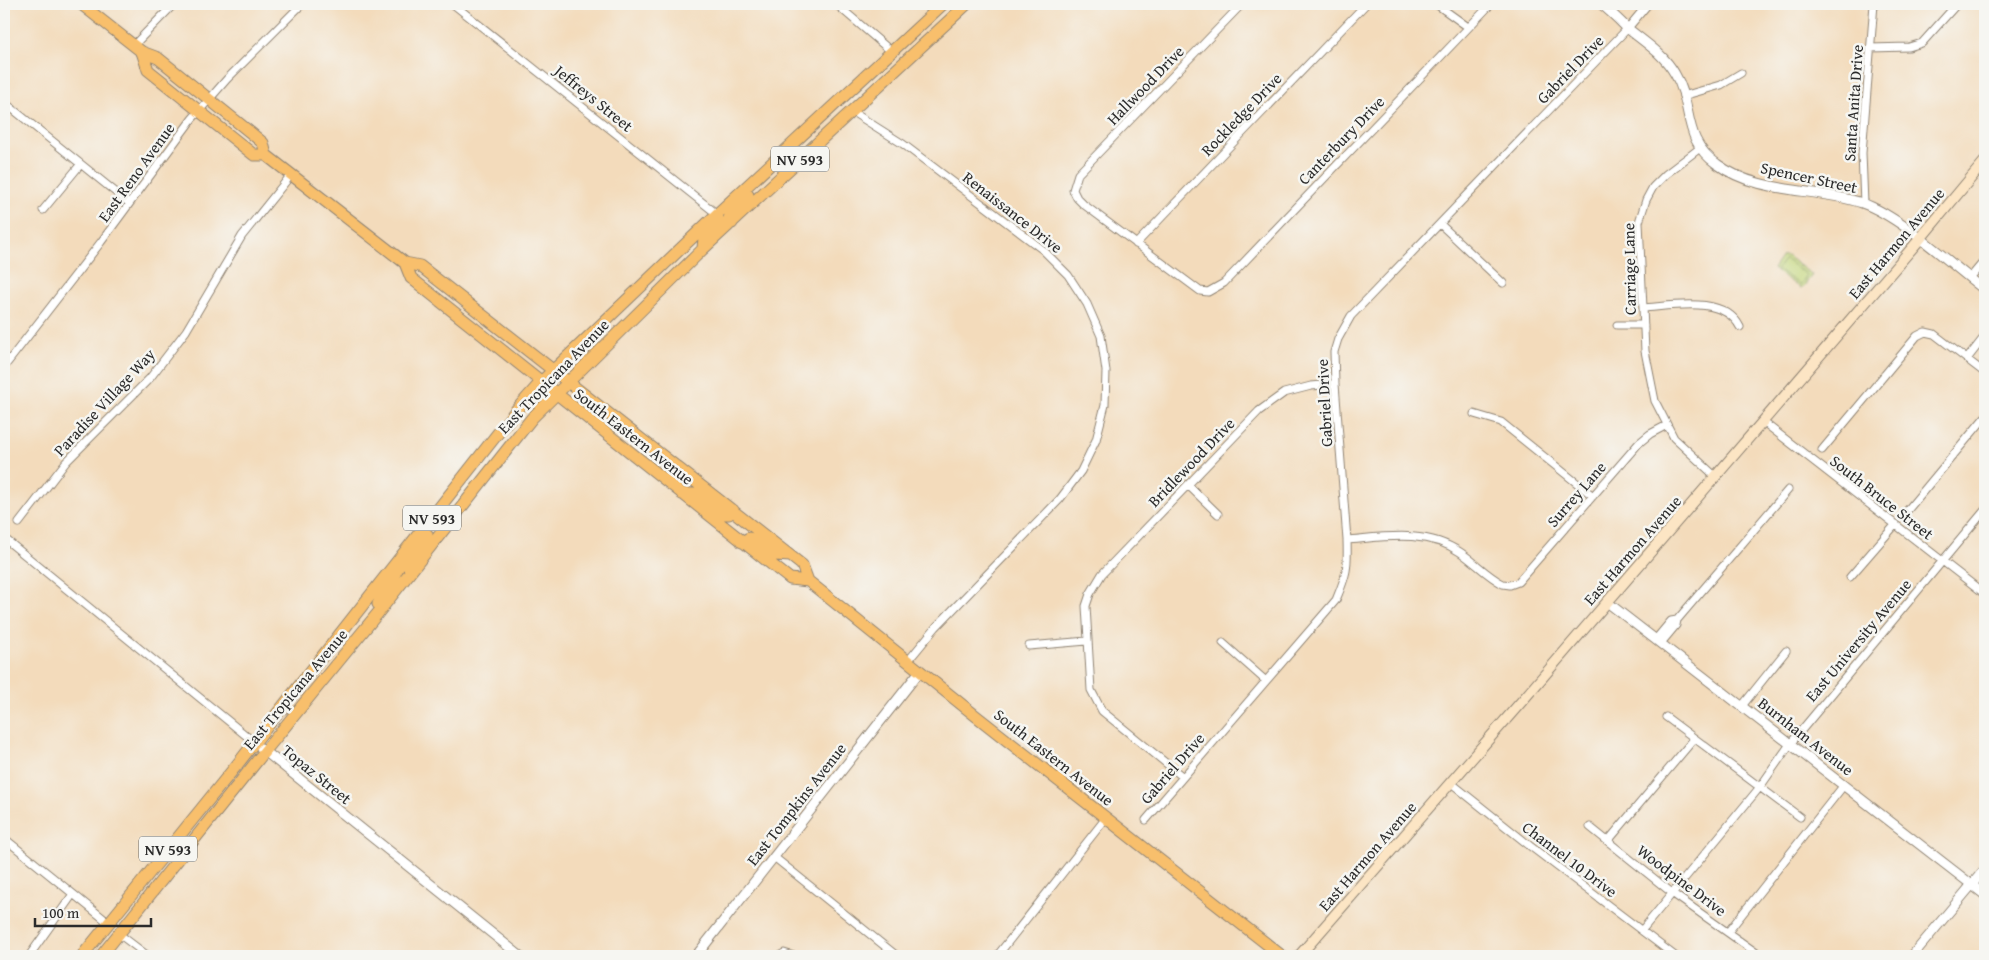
<svg xmlns="http://www.w3.org/2000/svg" width="1989" height="960" viewBox="0 0 1989 960" font-family="'Gentium Book Plus',serif">
  <defs>
    <pattern id="park-tufts" width="24" height="20" patternUnits="userSpaceOnUse" patternTransform="scale(1.25)"><rect width="24" height="20" fill="#c2d578"/><path d="M3 7l-1-3M5 7V3M7 7l1-3M15 17l-1-3M17 17v-4M19 17l1-3" fill="none" stroke="#a7b768"/></pattern>
  </defs>
  <rect width="100%" height="100%" fill="#f6f6f2"/>
  <filter id="ink" filterUnits="userSpaceOnUse"><feTurbulence type="fractalNoise" baseFrequency=".02" numOctaves="2"/><feDisplacementMap in="SourceGraphic" scale="10" xChannelSelector="R" yChannelSelector="G"/><feConvolveMatrix kernelMatrix="1 2 1 2 8 2 1 2 1" color-interpolation-filters="sRGB"/></filter>
  <filter id="wash" filterUnits="userSpaceOnUse"><feTurbulence type="fractalNoise" baseFrequency=".0096" numOctaves="4" result="noise"/><feDisplacementMap in="SourceGraphic" scale="20" xChannelSelector="R" yChannelSelector="G"/><feGaussianBlur stdDeviation="1.12" result="paint"/><feColorMatrix in="noise" values="0 0 0 0 0 0 0 0 0 0 0 0 0 0 0 0 0 1.4 0 .05"/><feComposite in="paint" operator="in"/></filter>
  <g filter="url(#wash)">
    <rect width="100%" height="100%" fill="#f3dbbb"/>
    <path fill="url(#park-tufts)" stroke="#768052" d="M1782 256H1787L1812 275 1804 286 1800 288 1773 269Z"/>
    <path fill="#c2d578" stroke="#768052" d="M1785 259 1807 275 1800 285 1777 269Z"/>
  </g>
  <g filter="url(#ink)">
    <g fill="none" stroke-linecap="round" stroke-linejoin="round">
      <defs>
        <path id="minor" d="M453 4 717 214
          M836 4 892 52
          M1242 4 1078 174 1073 190 1077 198 1083 204 1200 291 1208 292 1224 283 1491 4
          M1436 4 1468 27
          M134 45 174 4
          M1870 48 1909 47 1922 43 1957 4
          M1683 96 1721 85 1741 73
          M4 102 129 203
          M851 111 903 144 1043 250 1068 275 1087 304 1101 336 1106 371 1105 405 1096 440 1081 471 1060 499 936 627 908 661
          M1700 148 1666 174 1653 187 1646 200 1639 222 1645 351 1655 401 1674 438 1715 476
          M1864 204 1862 153 1874 4
          M43 210 80 165
          M1440 224 1503 283
          M1136 244 1366 4
          M1970 278 1985 260
          M1643 308C1673 306 1724 295 1740 327
          M1617 325H1644
          M1967 359 1985 336
          M4 367 101 242 192 119 227 79 302 4
          M1474 414 1501 422 1593 496
          M1762 421 1985 594
          M1822 450 1917 336 1925 332 1934 334 1985 373
          M1188 485 1218 514
          M1906 512 1985 417
          M19 523 66 462 150 378 186 331 242 236 291 175
          M4 538 254 742
          M1347 540C1384 537 1426 529 1460 552 1475 562 1487 576 1503 584L1510 585 1518 582 1639 443 1650 434 1667 425
          M1850 577 1896 524
          M1656 639 1671 621 1677 620
          M1223 643 1266 681
          M1661 643 1676 625 1677 620 1788 490
          M1029 646 1087 641
          M1742 706 1786 651
          M1666 717 1800 817
          M1183 777 1102 711 1091 690 1086 606 1090 594 1102 574 1259 411 1284 393 1311 386 1335 384
          M1450 782 1530 846 1675 956
          M1146 820 1336 600C1347 574 1348 568 1347 540L1335 384 1334 352 1338 339 1351 316 1628 28 1648 4
          M1590 827 1672 893 1758 954
          M4 838 109 923
          M1608 841 1694 739
          M774 857 897 956
          M1642 930 1760 787 1790 744 1985 510
          M1728 932 1844 785
          M119 934 148 956
          M29 956 73 894
          M779 956 784 953 794 956
          M997 956 1106 818"/>
        <path id="tertiary" d="M1601 4C1610 11 1618 19 1626 27 1644 42 1663 53 1675 74 1694 105 1681 139 1717 164 1759 195 1815 187 1862 203 1900 216 1952 265 1985 290
          M1607 602 1985 895
          M261 748 520 956
          M696 956 920 671
          M1912 956 1985 869"/>
        <path id="secondary" d="M1299 956 1522 701 1920 239 1985 161"/>
        <path id="primary" d="M81 4 142 52 158 58 251 133 263 143 266 155 405 263 420 266 802 565 808 581 976 716 1282 956
          M142 52 148 70 254 155H266
          M732 223 729 219 731 211 748 195
          M703 248 704 238 719 222 717 214
          M405 263 411 278 790 579 808 581
          M682 494H697L724 514H729L733 510
          M742 542 749 538 756 540 775 555 790 556
          M411 571 407 565 427 534
          M378 604 398 568
          M82 956 236 766 517 409 541 382 717 214 943 4
          M101 956 265 751 378 613 532 418 702 250 967 4"/>
      </defs>
      <use href="#minor" stroke="#8f8373" stroke-width="9"/>
      <use href="#tertiary" stroke="#8f8373" stroke-width="11"/>
      <use href="#secondary" stroke="#8f8373" stroke-width="12"/>
      <use href="#primary" stroke="#8f8373" stroke-width="13"/>
      <use href="#minor" stroke="#fff" stroke-width="7"/>
      <use href="#tertiary" stroke="#fff" stroke-width="9"/>
      <use href="#secondary" stroke="#fce5c4" stroke-width="10"/>
      <use href="#primary" stroke="#f8bf6c" stroke-width="11"/>
    </g>
  </g>
  <g text-anchor="middle" dominant-baseline="central" stroke-width="5" stroke-linejoin="round" paint-order="stroke">
    <g fill="#f6f6f2" stroke="#686867" stroke-width="1">
      <rect x="771" y="146.5" width="58" height="25" rx="4"/>
      <rect x="403" y="505.5" width="58" height="25" rx="4"/>
      <rect x="139" y="836.5" width="58" height="25" rx="4"/>
    </g>
    <g font-size="15" font-weight="bold" fill="#2b2b2b">
      <text x="800" y="159">NV 593</text>
      <text x="432" y="518">NV 593</text>
      <text x="168" y="849">NV 593</text>
    </g>
    <g font-size="16" fill="#2b2b2b" stroke="#f6f6f2">
      <text transform="translate(1570 69) rotate(-46)">Gabriel Drive</text>
      <text transform="translate(1145 85) rotate(-46)">Hallwood Drive</text>
      <text transform="translate(594 98) rotate(39)">Jeffreys Street</text>
      <text transform="translate(1853 103) rotate(-86)">Santa Anita Drive</text>
      <text transform="translate(1241 114) rotate(-46)">Rockledge Drive</text>
      <text transform="translate(1341 140) rotate(-46)">Canterbury Drive</text>
      <text transform="translate(136 172) rotate(-54)">East Reno Avenue</text>
      <text transform="translate(1809 177) rotate(12)">Spencer Street</text>
      <text transform="translate(1013 212) rotate(38)">Renaissance Drive</text>
      <text transform="translate(1896 243) rotate(-50)">East Harmon Avenue</text>
      <text transform="translate(1629 269) rotate(-91)">Carriage Lane</text>
      <text transform="translate(553 376) rotate(-46)">East Tropicana Avenue</text>
      <text transform="translate(104 402) rotate(-47)">Paradise Village Way</text>
      <text transform="translate(1324 403) rotate(-93)">Gabriel Drive</text>
      <text transform="translate(634 436) rotate(38)">South Eastern Avenue</text>
      <text transform="translate(1191 462) rotate(-46)">Bridlewood Drive</text>
      <text transform="translate(1576 494) rotate(-49)">Surrey Lane</text>
      <text transform="translate(1882 497) rotate(38)">South Bruce Street</text>
      <text transform="translate(1632 550) rotate(-49)">East Harmon Avenue</text>
      <text transform="translate(1858 640) rotate(-50)">East University Avenue</text>
      <text transform="translate(295 689) rotate(-50)">East Tropicana Avenue</text>
      <text transform="translate(1806 736) rotate(38)">Burnham Avenue</text>
      <text transform="translate(1054 757) rotate(38)">South Eastern Avenue</text>
      <text transform="translate(1172 768) rotate(-49)">Gabriel Drive</text>
      <text transform="translate(317 774) rotate(39)">Topaz Street</text>
      <text transform="translate(796 804) rotate(-52)">East Tompkins Avenue</text>
      <text transform="translate(1367 856) rotate(-49)">East Harmon Avenue</text>
      <text transform="translate(1570 859) rotate(37)">Channel 10 Drive</text>
      <text transform="translate(1682 880) rotate(37)">Woodpine Drive</text>
    </g>
  </g>
  <rect width="1989" height="960" fill="none" stroke="#f6f6f2" stroke-width="20"/>
  <path d="M35 918v8h116v-8" fill="none" stroke="#2b2b2b" stroke-width="2.5"/>
  <text x="42" y="918" font-size="15" fill="#2b2b2b" stroke="#f6f6f2" stroke-width="4" paint-order="stroke">100 m</text>
</svg>
